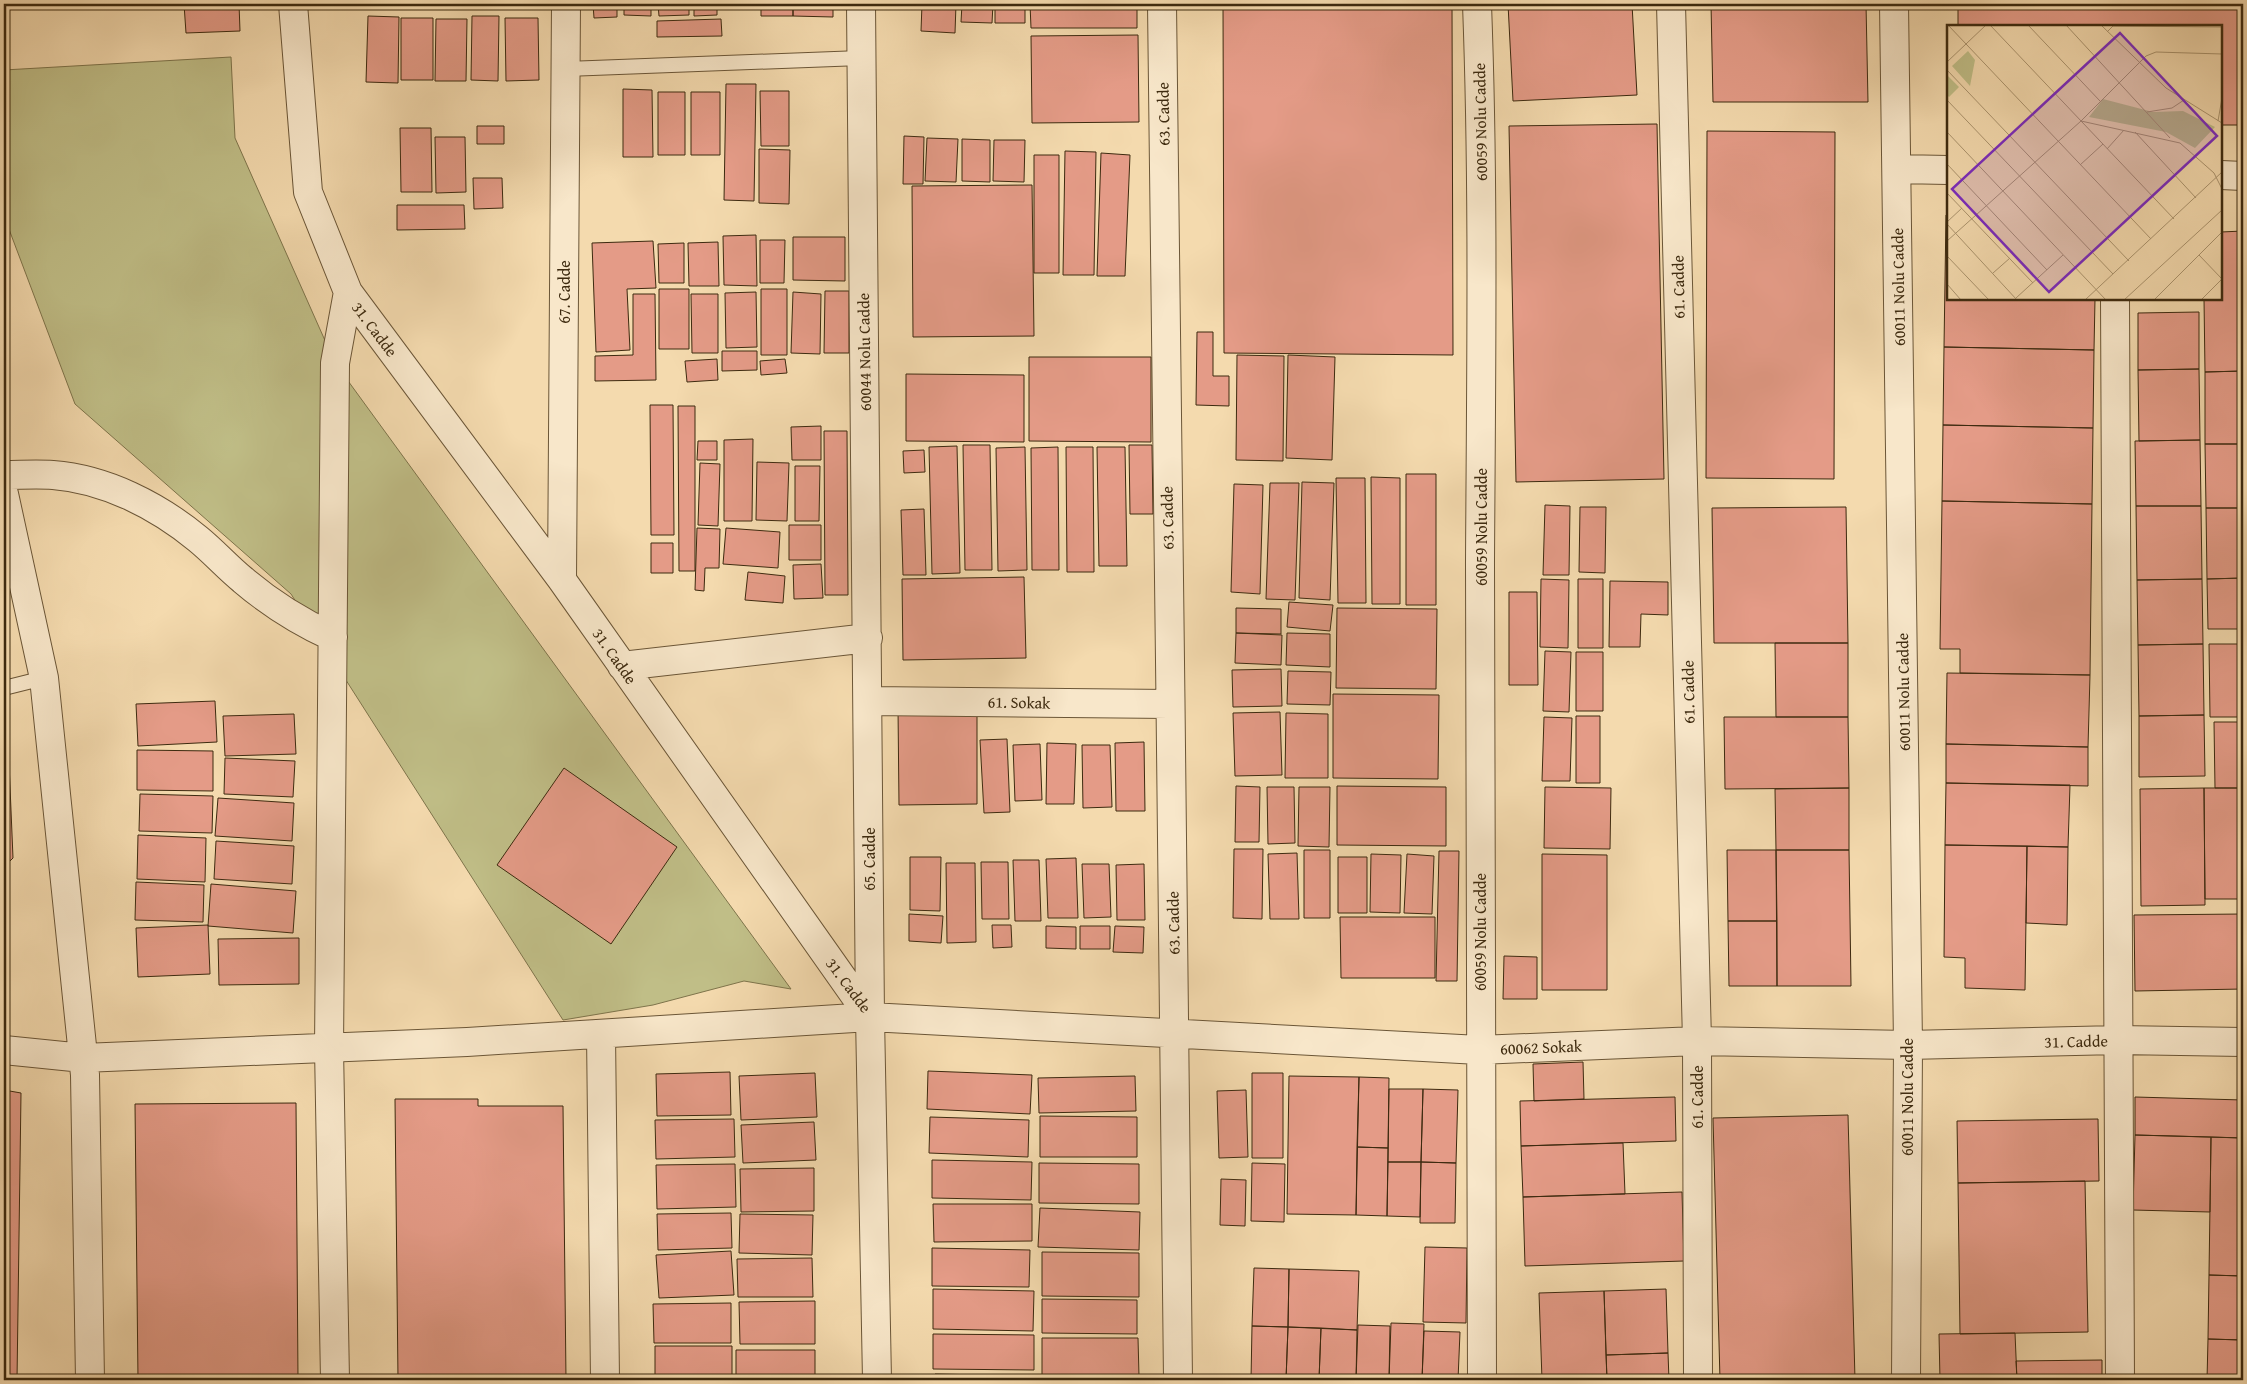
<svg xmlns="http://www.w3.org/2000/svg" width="2247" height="1384" viewBox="0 0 2247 1384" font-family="'Gentium Book Plus',serif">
  <rect width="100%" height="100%" fill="#f4daae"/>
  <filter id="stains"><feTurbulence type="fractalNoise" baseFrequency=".004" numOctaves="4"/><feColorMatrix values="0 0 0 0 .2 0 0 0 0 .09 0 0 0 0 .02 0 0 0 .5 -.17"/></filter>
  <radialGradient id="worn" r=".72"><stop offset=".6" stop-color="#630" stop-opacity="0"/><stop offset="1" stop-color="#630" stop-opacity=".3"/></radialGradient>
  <path fill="#c0be87" stroke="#7e744b" d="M231 57 235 138 335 363 791 989 744 981 653 1005 563 1020 291 594 75 404 4 216V70Z"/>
  <path fill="#e49b87" stroke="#3d2a0f" d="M184 4H239L240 31 186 33Z
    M593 4H617V17L594 18Z
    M624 4H651V16L624 15Z
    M658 4H689V15L659 16Z
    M694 4H717V15L694 16Z
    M726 4H761V6H726Z
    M761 4H793V16H761Z
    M793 4H833V17L793 16Z
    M922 4H956L955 33 921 31Z
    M962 4H993L992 23 961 22Z
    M995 4H1025V23H995Z
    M1030 4H1137V28H1031Z
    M1223 4H1452L1453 355 1224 353Z
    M1508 4H1632L1637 95 1513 101Z
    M1711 4H1866L1868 102H1713Z
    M1958 4H2243V125H2221V26H1958Z
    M368 16 399 17 398 83 366 82Z
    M472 16H499L498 81 471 80Z
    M401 18H433V80H401Z
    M505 18H538L539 80 506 81Z
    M436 19H467L466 81H435Z
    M721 19 722 36 657 37V21Z
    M1138 35 1139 122 1032 123 1031 36Z
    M726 84H756L754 201 724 200Z
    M623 89 652 90 653 157H623Z
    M760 91H789V146H761Z
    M658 92H685V155H658Z
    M691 92H720V155H691Z
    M1657 124 1664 479 1516 482 1509 126Z
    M477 126H504V144H477Z
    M400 128H431L432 192H401Z
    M1707 131 1835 132 1834 479 1706 478Z
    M904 136 924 137 923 184H903Z
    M435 137H465L466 192 436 193Z
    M927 138 958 139 956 182 925 181Z
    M962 139 990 140V182L962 181Z
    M994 140H1025L1024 182 993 181Z
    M759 149 790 150 789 204 759 203Z
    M1065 151 1096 152 1094 275H1063Z
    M1101 153 1130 155 1125 276H1097Z
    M1034 155H1059V273H1034Z
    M473 178H502L503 208 474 209Z
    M1032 185 1034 336 913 337 912 186Z
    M397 205H464L465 229 397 230Z
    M1946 215H1948V299H2095L2094 350 1944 347Z
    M2243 231V371L2205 372 2204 299H2221V232Z
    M756 235 757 286 724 285 723 236Z
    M793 237H845V281L793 280Z
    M760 240H785L784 283H760Z
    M653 241 656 288 627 289 630 350 596 352 592 243Z
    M718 242 719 286H689L688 243Z
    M684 243V283H659L658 244Z
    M659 289H689V349H659Z
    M761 289H787V355H761Z
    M825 291H849V353H824Z
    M756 292 757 347 726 348 725 293Z
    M793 292 821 294 820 354 791 353Z
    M633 294H655L656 380 595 381V356L633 355Z
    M691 294H718V353H692Z
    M2199 312V369L2138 370V313Z
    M1197 332H1213V376H1229V406L1196 405Z
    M1944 347 2094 350 2093 428 1943 425Z
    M722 351H757V370L722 371Z
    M1237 355 1284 356 1283 461 1236 460Z
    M1288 355 1335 357 1332 460 1286 458Z
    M1029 357H1151V442L1029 441Z
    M717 359 718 380 687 382 685 361Z
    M785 359 787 373 761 375 760 361Z
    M2199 369 2200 440 2139 441 2138 370Z
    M2243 371V444H2205V372Z
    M906 374 1024 375V442L906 441Z
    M650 405H673L674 535H651Z
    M678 406H695V571H679Z
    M1943 425 2093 428 2092 504 1942 501Z
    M821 426V460H792L791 427Z
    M824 431H847L848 595H825Z
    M753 439 752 521H724V440Z
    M2200 440 2201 506H2136L2135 441Z
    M698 441H717V460H697Z
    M2205 444H2243V508H2206Z
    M963 445H990L992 570H965Z
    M1129 445H1152L1153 514H1130Z
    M957 446 960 573 932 574 929 447Z
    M1025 447 1027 570 998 571 996 448Z
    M1058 447 1059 570H1032L1031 448Z
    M1066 447H1093L1094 572H1067Z
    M1097 447H1125L1127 566H1099Z
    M924 450 925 472 904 473 903 451Z
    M757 462 789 463 787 521 756 520Z
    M700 463 720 464 718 526 698 525Z
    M795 466H820L819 521H795Z
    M1406 474H1436V605H1406Z
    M1371 477 1400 478V604H1372Z
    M1336 478H1365L1366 603H1338Z
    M1302 482 1334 483 1330 600 1299 598Z
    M1270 483H1299L1295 600 1266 599Z
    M1234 484 1263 485 1260 594 1231 592Z
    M1942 501 2092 504 2090 675 1960 673V649H1940Z
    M1545 505 1570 506 1569 575H1543Z
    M2136 506H2201L2202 579 2137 580Z
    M1580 507H1606L1605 573 1579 572Z
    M1846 507 1848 643H1714L1712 508Z
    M2206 508H2243V578L2207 579Z
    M924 509 926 575H903L901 510Z
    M789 525H821V560H789Z
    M697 528 720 529 719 568H705L704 591 695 590Z
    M726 528 780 532 778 568 723 564Z
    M651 543H673V573H651Z
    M821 564 823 598 794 599 793 565Z
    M748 572 785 576 783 603 745 600Z
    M1024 577 1026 658 903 660 902 579Z
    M2243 578V629H2208L2207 579Z
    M1541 579 1569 580 1568 648 1540 647Z
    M1578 579H1603V648H1578Z
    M2202 579 2203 644 2138 645 2137 580Z
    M1610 581 1668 582V615L1641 614 1640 647H1609Z
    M1509 592H1537L1538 685H1509Z
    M1289 602 1333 605 1330 631 1287 627Z
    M1236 608 1281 609V634L1236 633Z
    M1337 608 1437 609 1436 689 1336 688Z
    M1236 633 1282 635 1281 665 1235 663Z
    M1287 633 1330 634V667L1286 665Z
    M1775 643H1848V717H1776Z
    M2203 644 2204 715 2139 716 2138 645Z
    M2209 644H2243V717H2210Z
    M1545 651 1571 652 1569 712 1543 711Z
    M1576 652H1603V711H1576Z
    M1281 669 1282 706 1233 707 1232 670Z
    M1288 671 1331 672 1330 705 1287 704Z
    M1947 673 2090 675 2088 747 1946 744Z
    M1333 694 1439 695 1438 779 1333 778Z
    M215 701 217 742 138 746 136 704Z
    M977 707V804L899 805 898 708Z
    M1280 712 1282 775 1235 776 1233 713Z
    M1286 713 1328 714V778H1285Z
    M294 714 296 754 225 756 223 716Z
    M7 715 13 858 4 867V719Z
    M2204 715 2205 776 2139 777V716Z
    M1576 716H1600V783H1576Z
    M1544 717 1572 718 1570 781H1542Z
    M1724 717H1848L1849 788 1725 789Z
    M2214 722H2243V788H2215Z
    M1007 739 1010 812 984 813 980 740Z
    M1144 742 1145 811H1116L1115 743Z
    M1047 743 1076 744 1074 804H1046Z
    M1040 744 1042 800 1015 801 1013 745Z
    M1946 744 2088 747V786L1946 783Z
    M1082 745H1110L1112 807 1083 808Z
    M137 750 213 751V791L137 790Z
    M225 758 295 761 293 797 224 794Z
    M564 768 677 847 611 944 497 865Z
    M1946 783 2070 785 2068 847 1945 845Z
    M1236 786 1260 787 1259 842H1235Z
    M1337 786 1446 787V846L1337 845Z
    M1267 787H1294L1295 843 1268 844Z
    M1299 787H1330L1329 847 1298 846Z
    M1545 787 1611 788 1610 849 1544 848Z
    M1849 788V850H1776L1775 789Z
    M2204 788H2243V899H2205Z
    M2204 788 2205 905 2141 906 2140 789Z
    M140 794 213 796 212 833 139 831Z
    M218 798 294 803 292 841 215 836Z
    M138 835 206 838 205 882 137 879Z
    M216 841 294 846 292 884 214 879Z
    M1945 845 2027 846 2025 990 1965 988V958L1944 957Z
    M2027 846 2068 847 2067 925 2026 923Z
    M1234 849H1263L1262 919 1233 918Z
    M1304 850H1330V918H1304Z
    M1727 850H1776L1777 921H1728Z
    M1776 850H1849L1851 986H1777Z
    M1439 851H1459L1457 981H1436Z
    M1297 853 1299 919H1270L1268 854Z
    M1371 854 1401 855 1400 913 1370 912Z
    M1407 854 1434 856 1432 914 1404 913Z
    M1542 854 1607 855V990H1542Z
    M910 857H941L940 911 910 910Z
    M1338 857H1367V913H1338Z
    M1076 858 1078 918H1048L1046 859Z
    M1013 860H1039L1041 921H1015Z
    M981 862H1008L1009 919H982Z
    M946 863H975L976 942 947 943Z
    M1082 864H1109L1111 917 1084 918Z
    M1144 864 1145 920H1117L1116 865Z
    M136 882 204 885 203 922 135 920Z
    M211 884 296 891 293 933 208 926Z
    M909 914 943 916 941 943 909 941Z
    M2243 914V989L2135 991 2134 915Z
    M1340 917H1435V978H1341Z
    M1728 921H1777V986H1729Z
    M208 925 210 974 138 977 136 928Z
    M992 925H1011L1012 947 993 948Z
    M1046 926 1076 927V949L1046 948Z
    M1080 926H1110V949H1080Z
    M1115 926 1144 927 1143 953 1113 952Z
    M299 938V984L219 985 218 939Z
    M1504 956 1537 957V999H1503Z
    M1583 1062 1584 1099 1534 1101 1533 1064Z
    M928 1071 1032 1075 1030 1114 927 1109Z
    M730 1072 731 1115 657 1116 656 1074Z
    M815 1073 817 1117 741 1120 739 1076Z
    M1252 1073H1283V1158H1252Z
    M1135 1076 1136 1111 1039 1113 1038 1078Z
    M1289 1076 1359 1077 1356 1215 1287 1214Z
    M1359 1077 1389 1078 1388 1148 1357 1147Z
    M1389 1089H1423L1421 1162H1388Z
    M1423 1089 1458 1090 1456 1163 1421 1162Z
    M4 1090 21 1093 17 1380H4Z
    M1246 1090 1248 1157 1219 1158 1217 1091Z
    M1675 1097 1676 1141 1521 1146 1520 1101Z
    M2135 1097 2243 1100V1138L2135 1135Z
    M395 1099H478V1106H563L566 1380H398Z
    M296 1103 298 1380H138L135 1104Z
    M1848 1115 1855 1380H1720L1713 1118Z
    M1040 1116 1137 1117V1157H1040Z
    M930 1117 1029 1120 1028 1157 929 1153Z
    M734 1119 735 1157 656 1159 655 1120Z
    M2098 1119 2099 1181 1958 1183 1957 1121Z
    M814 1122 816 1160 743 1163 741 1125Z
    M2135 1135 2211 1137 2210 1212 2133 1210Z
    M2211 1137 2243 1138V1276L2209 1275Z
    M1623 1143 1625 1194 1523 1197 1521 1146Z
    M1357 1147 1388 1148 1387 1216 1356 1215Z
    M932 1160 1032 1162 1031 1200 932 1198Z
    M1388 1162H1421L1420 1217 1387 1216Z
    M1421 1162 1456 1163 1455 1223H1420Z
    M1039 1163 1139 1164V1204L1039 1203Z
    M1252 1163 1285 1164 1284 1222 1251 1221Z
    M735 1164 736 1207 657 1209 656 1165Z
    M814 1168V1211L741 1212 740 1169Z
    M1221 1179 1246 1180 1245 1226 1220 1225Z
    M2085 1181 2088 1332 1960 1334 1958 1183Z
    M1682 1192 1684 1261 1525 1266 1523 1197Z
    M933 1204H1032V1241L934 1242Z
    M1040 1208 1140 1212 1139 1250 1038 1247Z
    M731 1213 732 1248 658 1250 657 1214Z
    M740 1214 813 1215 812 1255 739 1253Z
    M1425 1247 1467 1248 1466 1323 1423 1322Z
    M932 1248 1030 1250 1029 1287 932 1286Z
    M731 1251 734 1295 659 1298 656 1255Z
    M1042 1252 1139 1253V1297L1042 1296Z
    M812 1258 813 1297H738L737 1259Z
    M1254 1268 1289 1269 1288 1327 1252 1326Z
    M1289 1269 1359 1271 1357 1330 1288 1327Z
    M2209 1275 2243 1276V1340L2208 1339Z
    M933 1289 1034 1291 1033 1331 933 1329Z
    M1666 1289 1668 1353 1606 1355 1604 1291Z
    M1604 1291 1607 1380H1542L1539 1293Z
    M1042 1299 1137 1300V1334L1042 1333Z
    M815 1301V1344H740L739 1302Z
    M731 1303V1343H654L653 1304Z
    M1391 1323 1424 1324 1422 1380H1389Z
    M1358 1325 1390 1326 1389 1380H1356Z
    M1252 1326 1288 1327 1286 1380H1251Z
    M1288 1327 1321 1328 1319 1380H1286Z
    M1321 1328 1357 1330 1356 1380H1319Z
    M1424 1331 1460 1332 1458 1380H1422Z
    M2015 1333 2017 1380H1940L1939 1334Z
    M933 1334 1034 1335V1370L933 1369Z
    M1042 1338H1138L1139 1376H1042Z
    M2208 1339 2243 1340V1380H2207Z
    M655 1346H732V1380H655Z
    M736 1350H815V1380H736Z
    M1668 1353 1669 1380H1607L1606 1355Z
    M2102 1360V1380H2017L2016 1361Z
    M935 1374 1033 1376V1380H935Z"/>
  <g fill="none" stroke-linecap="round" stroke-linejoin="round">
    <defs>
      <path id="lane" d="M566 69 861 58
        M4 688 44 678"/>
      <path id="street" d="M293 4 308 192 348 292 562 580 870 1017 1479 1050 1697 1041 1908 1045 2118 1040 2243 1042
        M861 4 870 1017 877 1380
        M1162 4C1167 463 1174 921 1178 1380
        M1477 4C1484 190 1481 377 1480 564 1480 836 1480 1108 1482 1380
        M1671 4 1697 1041 1698 1380
        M1894 4 1908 1045 1906 1380
        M1897 169 1948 170
        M2221 175 2243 176
        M2115 299 2120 1380
        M4 475C20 475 37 474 53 475 106 479 158 506 198 539 214 552 227 567 243 580 270 603 300 622 333 637
        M4 494 44 678 85 1075 90 1380
        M562 580 566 4
        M622 666 868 638
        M869 701 1169 704
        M601 1034 605 1380
        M4 1050 83 1058 467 1042 870 1017
        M335 1380 329 1048 335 363 348 292"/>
    </defs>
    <use href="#lane" stroke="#6b5637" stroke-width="16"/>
    <use href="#street" stroke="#6b5637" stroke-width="30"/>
    <use href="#lane" stroke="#f8e7ca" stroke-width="14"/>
    <use href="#street" stroke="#f8e7ca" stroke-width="28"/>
  </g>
  <g text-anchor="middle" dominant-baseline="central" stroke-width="5" stroke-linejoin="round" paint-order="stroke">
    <g font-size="16" fill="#3d2a0f" stroke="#f8e7ca">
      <text transform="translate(1163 114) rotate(-91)">63. Cadde</text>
      <text transform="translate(1480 122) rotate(-91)">60059 Nolu Cadde</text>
      <text transform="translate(1678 287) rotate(-91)">61. Cadde</text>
      <text transform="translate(1898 287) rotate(-91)">60011 Nolu Cadde</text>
      <text transform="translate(564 292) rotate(-90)">67. Cadde</text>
      <text transform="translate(375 329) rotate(53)">31. Cadde</text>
      <text transform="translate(864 352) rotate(-91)">60044 Nolu Cadde</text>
      <text transform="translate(1167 518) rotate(-91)">63. Cadde</text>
      <text transform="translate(1481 527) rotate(-90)">60059 Nolu Cadde</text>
      <text transform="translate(615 656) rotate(55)">31. Cadde</text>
      <text transform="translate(1688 692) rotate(-91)">61. Cadde</text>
      <text transform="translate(1903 692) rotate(-91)">60011 Nolu Cadde</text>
      <text transform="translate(1019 702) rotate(1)">61. Sokak</text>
      <text transform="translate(869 859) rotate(-90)">65. Cadde</text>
      <text transform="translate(1173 923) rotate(-91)">63. Cadde</text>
      <text transform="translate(1480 932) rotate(-90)">60059 Nolu Cadde</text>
      <text transform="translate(849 985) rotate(53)">31. Cadde</text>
      <text transform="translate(2076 1041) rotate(-1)">31. Cadde</text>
      <text transform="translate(1541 1047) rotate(-2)">60062 Sokak</text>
      <text transform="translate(1697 1097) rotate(-90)">61. Cadde</text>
      <text transform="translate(1907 1097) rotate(-90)">60011 Nolu Cadde</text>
    </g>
  </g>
  <g transform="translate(1947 25)">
    <rect width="275" height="275" fill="#f4daae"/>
    <path d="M21 26 28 35 23 61 5 41ZM0 50 12 62 2 72 0 70ZM156 74 206 87 236 86 268 102 248 123 219 107 142 92Z" fill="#c0be87"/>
    <path fill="none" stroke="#ab946e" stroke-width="1" d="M1 0 204 214M43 0 227 194M81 0 153 76M119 0 223 113M154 0 219 63 275 98M160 7 166 1 275 2M0 37 39 0M0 45 182 236M0 75 166 249M200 87 225 83 237 75M134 96 199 31 209 27 275 29M271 96 275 73M0 107 159 275M188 107 249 173M160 124 177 105M0 139 100 245M133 140 156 119M0 168 86 258M0 197 15 183M0 199 70 275M0 216 134 96 233 118 267 148 275 164M252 230 275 254M0 231 42 275M46 248 63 233M0 259 14 275M69 273 116 230M138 275 275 147M177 275 275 185M207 275 275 207M254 275 275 254"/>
    <path fill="#7b2cbf" fill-opacity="0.15" stroke="#7b2cbf" stroke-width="2.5" d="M173 8 270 111 102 267 5 164Z"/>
    <rect width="275" height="275" fill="none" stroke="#3d2a0f" stroke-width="2.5"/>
  </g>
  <rect width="2247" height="1384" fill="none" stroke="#f4daae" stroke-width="20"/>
  <rect x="5" y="5" width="2237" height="1374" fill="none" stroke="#3d2a0f" stroke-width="2.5"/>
  <rect x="10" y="10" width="2227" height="1364" fill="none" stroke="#3d2a0f"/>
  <rect width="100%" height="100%" filter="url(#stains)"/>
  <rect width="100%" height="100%" fill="url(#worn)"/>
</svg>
